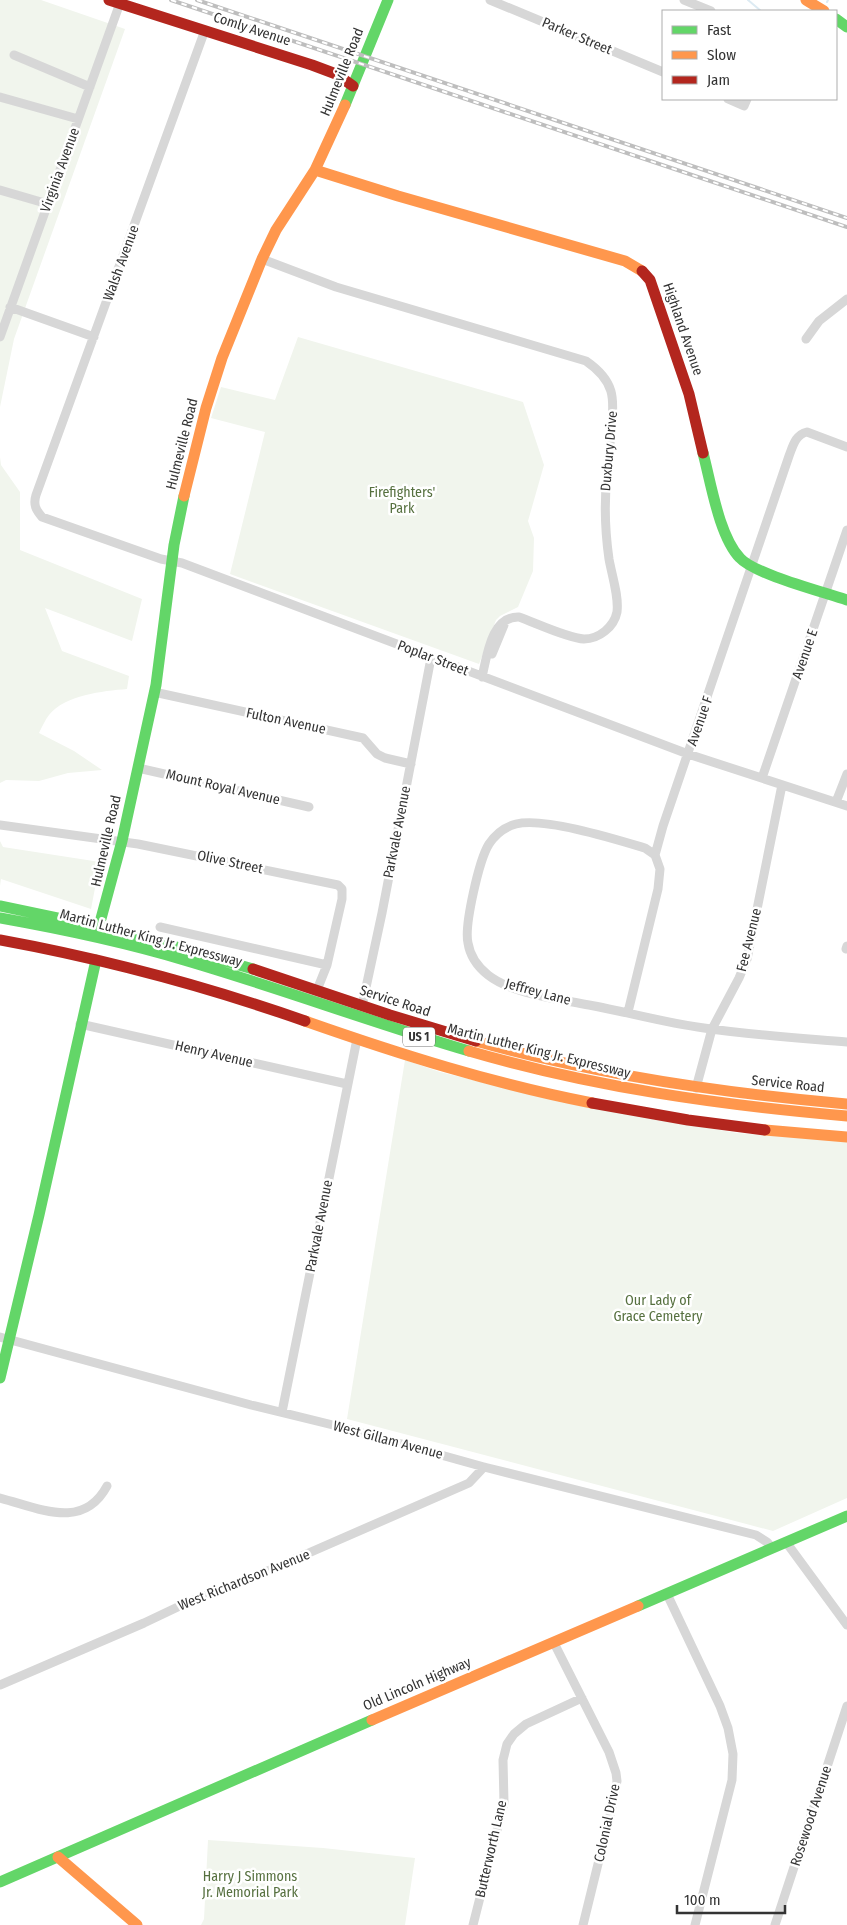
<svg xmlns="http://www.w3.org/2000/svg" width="847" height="1925" viewBox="0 0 847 1925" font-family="'Fira Sans Condensed',sans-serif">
  <rect width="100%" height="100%" fill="#fff"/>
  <path fill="#f1f5ed" d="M0 0H41L125 29 14 339 0 407Z
    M298 337 523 402 544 465 528 521 534 538 533 571 518 607 500 616 496 620 479 664 230 574 265 432 211 418 221 387 275 400Z
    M0 457 1 465 20 492V550L142 599 132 641 45 608 62 651 129 676 127 689C103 691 65 695 49 715 45 720 42 727 39 733L74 751 102 770 68 773 39 781 6 780 0 783Z
    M0 841 3 847 100 862 91 909 1 879 0 886Z
    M405 1060 440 1072 576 1105 737 1133 847 1141V1498L773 1531 347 1419Z
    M208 1840 323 1848 415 1858 405 1925H201L204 1919Z"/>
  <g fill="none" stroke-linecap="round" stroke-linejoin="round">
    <path stroke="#ddebf3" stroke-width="2" d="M748 0 761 11
      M827 2 828 0"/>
    <path stroke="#d7d7d7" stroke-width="9" d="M490 0 663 72
      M684 0 711 11
      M205 30 36 495C33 505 36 510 42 517L161 559 182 563 688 754 847 806
      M14 55 90 87
      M0 97 78 119
      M728 99 744 106 747 99
      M0 190 48 204
      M262 259 336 287 586 361C615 381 615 398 611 430 610 446 608 461 607 476 604 504 605 531 609 559 612 576 619 596 617 612 614 627 599 639 584 639 567 638 536 623 519 617 491 616 487 656 482 677
      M10 307 94 337
      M0 337 120 3
      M806 339 819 321 847 299
      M492 654 504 625
      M154 692 363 738 377 754 385 758 411 764
      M138 768 309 807
      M762 778 847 530
      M836 802 847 774
      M0 825 138 844 338 885 342 889V899L327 965 317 990
      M655 855 645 848C615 839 544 817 516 824 505 827 495 835 489 844 479 860 464 926 468 943 470 956 478 967 488 975 512 994 559 999 589 1005 627 1012 665 1023 704 1028 751 1035 799 1038 847 1042
      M160 927 327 965
      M846 949 847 946
      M362 1006 382 913 431 658
      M628 1012 658 889 660 869 655 855 663 826 789 456C793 446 795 435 807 432L847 447
      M80 1024 347 1084
      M696 1088 712 1029 739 978 747 959 782 785
      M0 1337 251 1405 337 1426 484 1467 756 1535 767 1542 772 1548
      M282 1412 357 1039
      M0 1498C39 1508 83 1531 107 1486
      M786 1542 847 1625
      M667 1594 720 1706 728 1728 733 1754 732 1780 695 1925
      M554 1643 609 1752 616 1773 617 1781 612 1807 583 1925
      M0 1685 144 1623 184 1604 256 1576 469 1483 484 1467
      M473 1925 504 1803 503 1760 507 1744 514 1734 526 1724 582 1698
      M775 1925 847 1706"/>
    <path stroke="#63d668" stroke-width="11" d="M836 19 847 27
      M345 105 388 0
      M703 453C711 483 719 536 740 558 754 574 824 592 847 600
      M0 906 124 932 253 969
      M0 918C62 929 124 942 184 960 280 988 373 1023 469 1051
      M99 926 122 841 156 685 174 545 184 496
      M0 1378 39 1215 96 960
      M638 1606 847 1516
      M0 1882 372 1720"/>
    <path stroke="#ff974d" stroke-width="11" d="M806 0 824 11
      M315 170 398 196 625 261 642 271
      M184 496 206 408 222 358 262 259 276 230 315 170 345 105
      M305 1021C399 1054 494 1084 592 1103
      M476 1041C597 1075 722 1093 847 1104
      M469 1051C592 1087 719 1105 847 1116
      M765 1130 847 1137
      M372 1720 638 1606
      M58 1857 137 1925"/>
    <path stroke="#b3261e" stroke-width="11" d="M109 0 312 65 336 74 353 86
      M642 271 650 280 689 394 703 453
      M0 940C104 959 205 986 305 1021
      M253 969 390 1015 476 1041
      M592 1103 688 1120 765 1130"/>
    <defs>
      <path id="rail" d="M171 0 847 227
        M197 0 847 218"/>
    </defs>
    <use href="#rail" stroke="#bebebe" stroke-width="4"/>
    <use href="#rail" stroke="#fff" stroke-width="2" stroke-dasharray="5.5" stroke-linecap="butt"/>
  </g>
  <g text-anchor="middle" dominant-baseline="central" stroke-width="5" stroke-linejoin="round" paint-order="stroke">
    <rect fill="#fff" stroke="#707070" stroke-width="1" x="403" y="1027.5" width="32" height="19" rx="4"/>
    <g font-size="12" font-weight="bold" fill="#333">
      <text x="419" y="1037">US 1</text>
    </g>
    <g font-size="14" fill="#333" stroke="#fff">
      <text transform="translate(252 29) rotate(18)">Comly Avenue</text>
      <text transform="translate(577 36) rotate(23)">Parker Street</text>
      <text transform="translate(342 72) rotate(-68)">Hulmeville Road</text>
      <text transform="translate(60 170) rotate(-70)">Virginia Avenue</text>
      <text transform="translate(121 263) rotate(-70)">Walsh Avenue</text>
      <text transform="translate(683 329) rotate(71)">Highland Avenue</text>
      <text transform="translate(182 444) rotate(-76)">Hulmeville Road</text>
      <text transform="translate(609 451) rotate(-85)">Duxbury Drive</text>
      <text transform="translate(805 654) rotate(-71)">Avenue E</text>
      <text transform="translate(433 658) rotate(21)">Poplar Street</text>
      <text transform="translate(286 721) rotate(12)">Fulton Avenue</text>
      <text transform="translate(700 721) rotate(-71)">Avenue F</text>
      <text transform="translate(223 787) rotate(13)">Mount Royal Avenue</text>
      <text transform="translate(397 832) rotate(-79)">Parkvale Avenue</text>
      <text transform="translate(106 841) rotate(-77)">Hulmeville Road</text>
      <text transform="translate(230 862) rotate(12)">Olive Street</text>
      <text transform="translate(151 938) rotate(15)">Martin Luther King Jr. Expressway</text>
      <text transform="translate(749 940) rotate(-76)">Fee Avenue</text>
      <text transform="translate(538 992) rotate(15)">Jeffrey Lane</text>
      <text transform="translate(395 1001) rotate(18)">Service Road</text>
      <text transform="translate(539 1051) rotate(14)">Martin Luther King Jr. Expressway</text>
      <text transform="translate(214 1054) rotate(13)">Henry Avenue</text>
      <text transform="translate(788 1084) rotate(6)">Service Road</text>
      <text transform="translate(319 1226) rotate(-79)">Parkvale Avenue</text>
      <text transform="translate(388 1440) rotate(15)">West Gillam Avenue</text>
      <text transform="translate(244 1580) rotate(-22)">West Richardson Avenue</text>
      <text transform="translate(417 1684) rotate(-23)">Old Lincoln Highway</text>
      <text transform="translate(811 1816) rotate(-72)">Rosewood Avenue</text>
      <text transform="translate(607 1823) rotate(-78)">Colonial Drive</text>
      <text transform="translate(491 1849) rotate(-77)">Butterworth Lane</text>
    </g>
    <g font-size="14" fill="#56703f" stroke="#fff">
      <text x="402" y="492">Firefighters'<tspan x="402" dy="16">Park</tspan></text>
      <text x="658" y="1300">Our Lady of<tspan x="658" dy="16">Grace Cemetery</tspan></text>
      <text x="250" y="1876">Harry J Simmons<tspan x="250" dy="16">Jr. Memorial Park</tspan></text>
    </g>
  </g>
  <rect x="662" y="10" width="175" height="90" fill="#ffffff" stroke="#adadad"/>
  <rect x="672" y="26" width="25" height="8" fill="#63d668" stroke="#adadad"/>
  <text x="707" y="35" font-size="15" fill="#333333">Fast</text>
  <rect x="672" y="51" width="25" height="8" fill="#ff974d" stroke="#adadad"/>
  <text x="707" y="60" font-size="15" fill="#333333">Slow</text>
  <rect x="672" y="76" width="25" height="8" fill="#b3261e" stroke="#adadad"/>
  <text x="707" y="85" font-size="15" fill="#333333">Jam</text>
  <path d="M677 1905v8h108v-8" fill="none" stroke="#333333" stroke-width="2.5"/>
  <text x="684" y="1905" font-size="15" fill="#333333" stroke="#ffffff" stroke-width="4" paint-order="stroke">100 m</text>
</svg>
